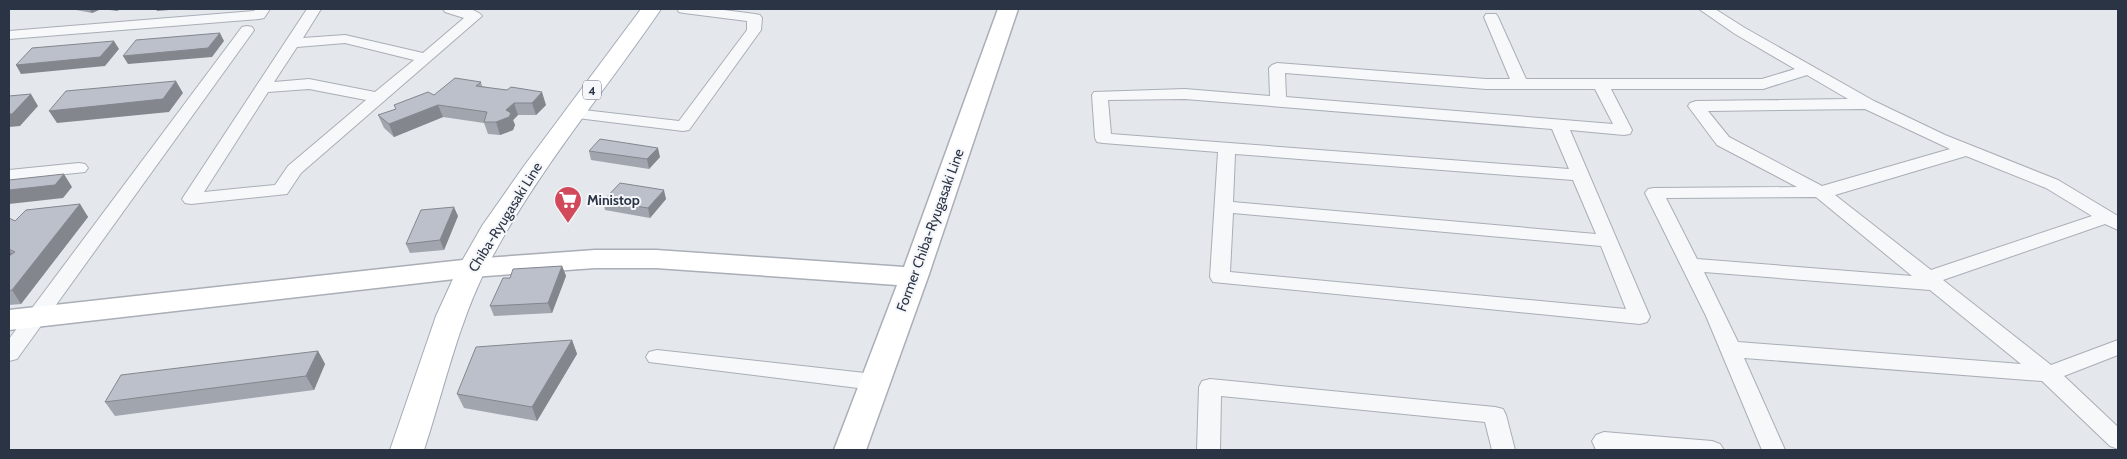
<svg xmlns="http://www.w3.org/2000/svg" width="2127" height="459" viewBox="0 0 2127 459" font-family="Cabin,sans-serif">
  <rect width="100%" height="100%" fill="#e4e7ec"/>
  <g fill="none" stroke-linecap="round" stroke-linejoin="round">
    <defs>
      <path id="street" d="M256 9H270L264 18 259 19 9 39V31L254 11Z
        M307 9H321L303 38 345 35 423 53 464 18 445 12 443 9C455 9 474 6 482 16L301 173 287 194 191 204 185 203 182 199ZM345 43 414 60 375 92 309 79 274 82 297 47ZM309 89 366 100 288 166 275 185 204 192 268 92Z
        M677 9H716L755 14 760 15 762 18 761 30 689 130 683 131 569 117 567 114 569 111 575 109 679 121 747 30V21L684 13 679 12Z
        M1699 9H1715L1745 28 1874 101 1945 135 2058 180 2118 216V230L2105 224 1943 280 2051 365 2118 340V355L2064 376 2118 427V449L2110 446 2042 381 1744 358 1785 450H1762L1706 316 1645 193 1648 189 1654 188 1797 187 1717 145 1688 106 1690 103 1696 101 1848 99 1807 75 1763 89H1611L1632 130 1630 134 1624 135 1570 130 1650 317 1647 322 1640 324 1213 282 1210 277 1218 152 1103 143 1097 142 1095 138 1092 95 1094 92 1185 89 1270 96 1269 68 1272 65 1277 63 1486 79H1510L1484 17 1486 14H1496L1498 17 1526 79H1762L1795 69 1735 34ZM1285 73 1486 89H1595L1613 124 1286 97ZM1185 99 1552 129 1569 169 1111 134 1108 100ZM1865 109 1950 149 1822 186 1729 137 1708 111ZM1235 154 1573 180 1596 234 1233 202ZM1966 156 2046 188 2092 216 1931 270 1835 195ZM1816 197 1912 276 1697 259 1666 198ZM1233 213 1601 246 1626 309 1230 272ZM1704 272 1930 290 2021 364 1738 342Z
        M247 26 252 27 254 30 252 33 17 359 9 361V339L242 27Z
        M79 163 85 164 88 168 85 172 9 180V170Z
        M657 350 874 374 882 376 885 382 882 388 874 390 649 362 646 357 649 352Z
        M1210 379 1495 407 1503 409 1506 415 1515 450H1492L1485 422 1221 396 1220 450H1197L1199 387 1202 381Z
        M1604 432 1712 441 1720 444 1724 450H1596L1592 441 1596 435Z"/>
      <path id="secondary" d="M998 9H1018L928 277 866 450H834L897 285 656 268H595L472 277 9 330V310L472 259 595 250H656L904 267Z"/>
      <path id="primary" d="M641 9H661C603 94 534 175 487 267 458 324 444 389 424 450H390L436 316 458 268 482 226 524 166Z"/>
    </defs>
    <use href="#street" stroke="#a9aeb7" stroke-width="2"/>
    <use href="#secondary" stroke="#a9aeb7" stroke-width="3"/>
    <use href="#primary" stroke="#a3abb8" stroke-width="2"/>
    <use href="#street" fill="#f7f8fa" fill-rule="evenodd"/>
    <use href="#secondary" fill="#fff" fill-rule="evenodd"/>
    <use href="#primary" fill="#fff" fill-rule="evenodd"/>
  </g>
  <path fill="#a1a5ae" d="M71 9H101L92 13Z
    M103 9H122L116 11Z
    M481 82 482 86 546 105 536 115H518L513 120 515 125 513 130 500 135 488 134 484 123 443 117 394 137 384 128 378 115Z
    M589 151 660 157 649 169 591 160Z
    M666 199 650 218 605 210 603 201Z
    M80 204 88 217 21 304 9 305V218L15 221Z
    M458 216 444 250 410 253 406 244Z
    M562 266 566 276 552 313 494 316 490 306 510 278Z
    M572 340 577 354 537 421 464 408 457 394Z
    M318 351 325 364 314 390 115 416 105 402Z"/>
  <path fill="#83868d" d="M89 9H101L92 13Z
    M115 9H122L116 11Z
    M156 9H182L157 11Z
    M220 33 224 41 212 57 128 64 123 56Z
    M114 41 119 49 105 66 21 74 16 65Z
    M176 81 183 93 169 112 57 123 49 111Z
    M542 92 546 105 536 115 532 103Z
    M31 94 38 106 20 126 9 127V114Z
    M514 103 518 115 513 120 515 125 513 130 500 135 496 122 506 110Z
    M438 105 443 117 394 137 389 124Z
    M658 148 660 157 649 169 647 159Z
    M64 174 72 187 63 198 9 204V190Z
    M664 190 666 199 650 218 648 208Z
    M80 204 88 217 21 304 12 290Z
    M454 207 458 216 444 250 440 240Z
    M9 250 17 262 9 264Z
    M562 266 566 276 552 313 548 303Z
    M572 340 577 354 537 421 532 407Z
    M318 351 325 364 314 390 306 376Z"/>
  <path fill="#bbc0ca" stroke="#83868d" d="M220 33 208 48 123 56 136 40Z
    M114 41 100 57 16 65 32 48Z
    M455 78 481 82 476 86 507 90 511 87 542 92 532 103H514L506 110 511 113 509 117 496 122H484L487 112 438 105 389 124 378 115 396 109 394 105 428 92 434 95Z
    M176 81 163 99 49 111 66 91Z
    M31 94 12 114H9V96Z
    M600 139 658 148 647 159 589 151Z
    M64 174 55 185 9 190V180Z
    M620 183 664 190 648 208 603 201Z
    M80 204 12 290 9 291V256L15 252 9 249V218L15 221 26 210Z
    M454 207 440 240 406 244 421 210Z
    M562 266 548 303 490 306 503 278H510L513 269Z
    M572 340 532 407 457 394 476 347Z
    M318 351 306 376 105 402 121 375Z"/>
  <defs>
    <symbol id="supermarket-pin" viewBox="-11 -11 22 30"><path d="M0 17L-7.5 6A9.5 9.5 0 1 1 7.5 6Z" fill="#d1495b" stroke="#f4f6f9"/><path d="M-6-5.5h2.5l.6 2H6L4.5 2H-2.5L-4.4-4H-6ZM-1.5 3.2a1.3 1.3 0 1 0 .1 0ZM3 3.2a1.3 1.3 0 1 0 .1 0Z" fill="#fff"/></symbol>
  </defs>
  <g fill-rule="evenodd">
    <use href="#supermarket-pin" x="552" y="184" width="32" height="43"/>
  </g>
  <g text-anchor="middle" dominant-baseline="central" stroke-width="4" stroke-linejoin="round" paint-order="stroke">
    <rect fill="#f4f6f9" stroke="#676e7b" stroke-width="1" x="583" y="80.5" width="18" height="19" rx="4"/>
    <g font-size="12" font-weight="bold" fill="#2b3445">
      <text x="592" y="90">4</text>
    </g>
    <g font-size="14" font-weight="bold" fill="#2b3445" stroke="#f4f6f9" text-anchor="start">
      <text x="587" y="200">Ministop</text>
    </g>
    <g font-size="14" fill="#2b3445" stroke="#f4f6f9">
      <text transform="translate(505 217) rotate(-58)">Chiba-Ryugasaki Line</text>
      <text transform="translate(930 230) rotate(-70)">Former Chiba-Ryugasaki Line</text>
    </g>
  </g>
  <rect width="2127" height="459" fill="none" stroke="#2b3445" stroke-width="20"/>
</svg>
